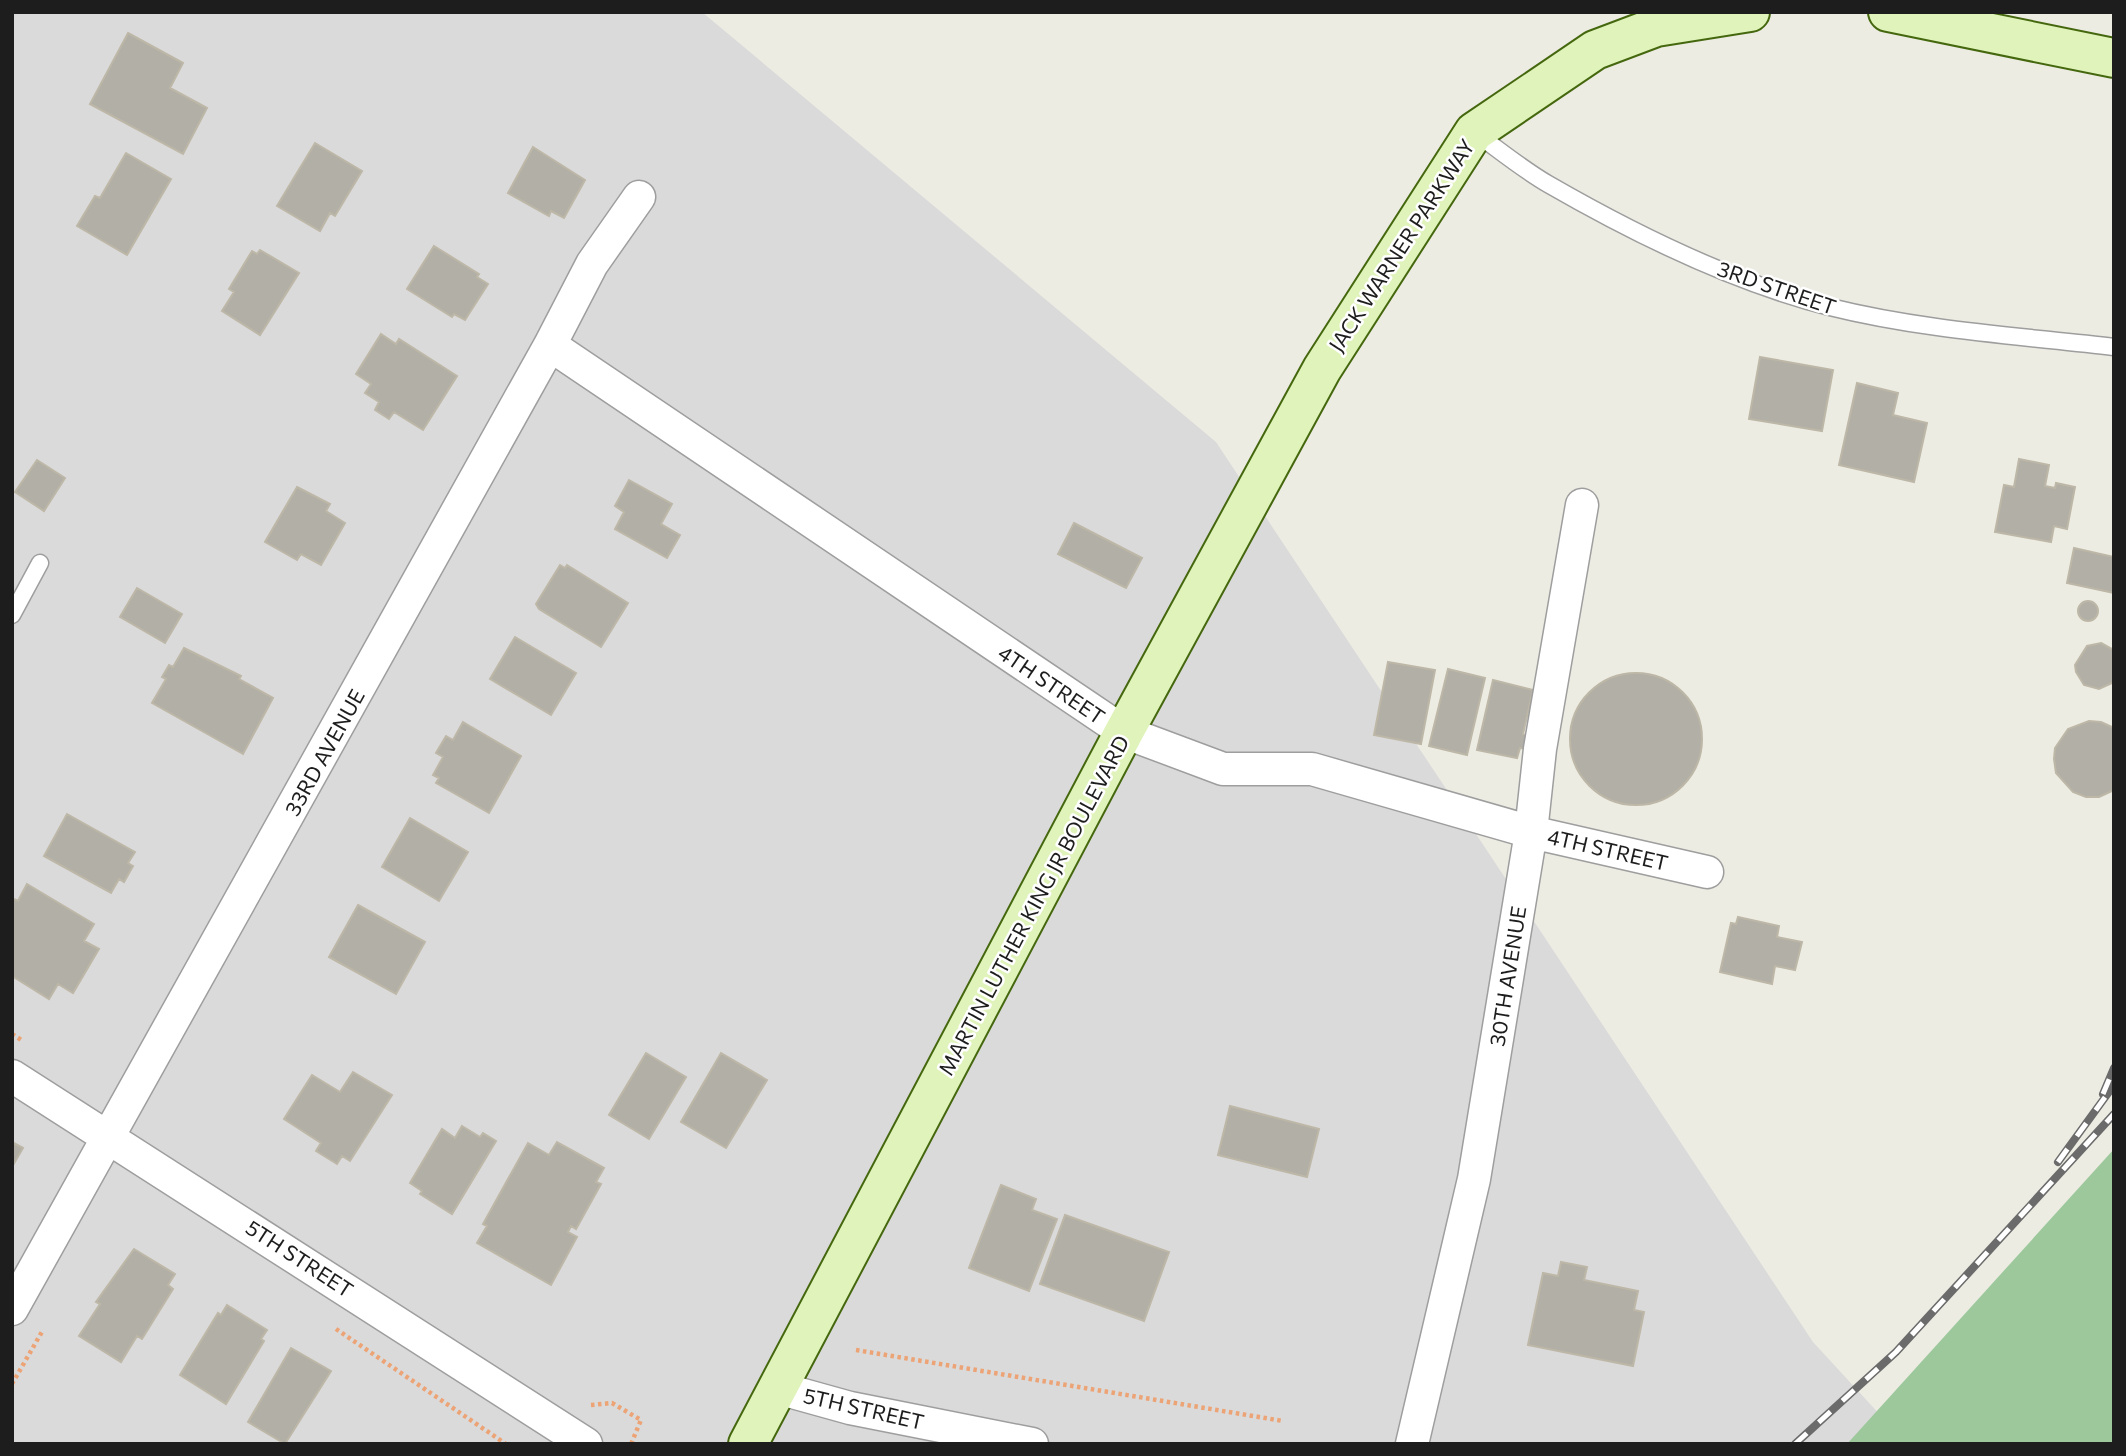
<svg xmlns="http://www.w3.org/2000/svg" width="2126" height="1456" viewBox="0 0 2126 1456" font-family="Commissioner,sans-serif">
  <rect width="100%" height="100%" fill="#edece3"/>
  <path fill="#dbdada" d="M12 12H702L1216 442 1813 1342 1907 1444H12Z"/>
  <path fill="#9cc89c" d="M2114 1149V1444H1847Z"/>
  <path fill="#b2afa6" stroke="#bdb7a7" stroke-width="2" d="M128 33 183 63 170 88 207 108 183 154 90 104Z
    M315 143 362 171 335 216 330 213 320 231 277 206Z
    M533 147 585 180 564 218 551 211 549 216 508 193Z
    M126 153 171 179 127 255 77 226 95 196 100 198Z
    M434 246 479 274 477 277 488 284 465 320 454 314 452 317 407 289Z
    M260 250 299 273 260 335 222 311 234 292 229 289 252 251 257 254Z
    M381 334 396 344 399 339 457 376 423 430 394 412 389 419 375 410 379 402 365 393 371 384 356 374Z
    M1760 357 1833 370 1822 431 1749 419Z
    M1857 383 1898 393 1893 415 1927 423 1914 482 1839 465Z
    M2019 459 2049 465 2045 486 2055 488 2056 483 2075 487 2067 529 2054 526 2051 542 1995 532 2004 485 2014 487Z
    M37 460 65 478 44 511 15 492Z
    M629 480 672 504 661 524 680 535 667 558 615 529 624 512 615 506Z
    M297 487 330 504 326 511 345 523 321 565 301 554 297 560 265 542Z
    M1074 523 1142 558 1126 588 1058 554Z
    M2074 548 2114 557V593L2067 583Z
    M560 565 565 568 567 565 628 603 601 647 539 609 536 604Z
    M137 588 182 614 165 643 120 617Z
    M2078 611a10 10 0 1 1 20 0a10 10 0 1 1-20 0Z
    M515 637 576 673 551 715 490 679Z
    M2101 643 2114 650V682L2099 689 2084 685 2076 672 2075 665 2087 646Z
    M184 648 241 676 239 679 273 698 243 754 152 703 166 679 162 677 169 665 173 667Z
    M1388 662 1435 670 1421 744 1374 735Z
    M1448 669 1485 678 1467 755 1429 746Z
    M1570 739a66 66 0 1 1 132 0a66 66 0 1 1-132 0Z
    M1493 680 1533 690 1523 734 1531 736 1530 749 1520 748 1517 758 1477 750Z
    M2089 721 2101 722 2114 728V790L2099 797H2086L2073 792 2056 773 2054 759 2055 748 2068 729Z
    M463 722 521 756 489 813 436 783 439 778 433 775 443 757 436 753 446 736 453 740Z
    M67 814 135 852 128 863 133 866 124 882 119 879 111 893 44 856Z
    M410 818 468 852 439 901 382 867Z
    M27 884 94 924 84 941 99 949 73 993 58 984 49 999 12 976V898L18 901Z
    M358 905 425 942 396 994 329 957Z
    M1738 917 1779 926 1777 937 1802 942 1795 970 1775 966 1772 984 1720 972 1731 923 1736 924Z
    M646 1053 686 1077 649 1139 609 1115Z
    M721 1053 767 1080 726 1148 681 1122Z
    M353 1072 392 1095 350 1161 342 1156 337 1164 316 1151 321 1143 284 1119 312 1075 340 1092Z
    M1230 1106 1319 1129 1307 1177 1218 1155Z
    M462 1126 480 1137 483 1133 496 1141 452 1214 420 1194 422 1191 410 1183 442 1129 455 1138Z
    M12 1142 23 1148 12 1167Z
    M557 1142 604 1168 596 1182 601 1184 576 1229 571 1226 568 1232 577 1237 551 1285 477 1243 487 1226 483 1224 528 1143 549 1155Z
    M1001 1185 1036 1199 1032 1210 1057 1219 1029 1291 969 1268Z
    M1065 1215 1169 1252 1144 1321 1040 1284Z
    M134 1249 175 1274 168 1285 173 1289 142 1339 137 1336 121 1362 79 1336 100 1304 96 1302Z
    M1561 1262 1587 1267 1584 1280 1638 1291 1634 1310 1644 1312 1633 1366 1528 1345 1543 1273 1558 1276Z
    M227 1305 267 1330 261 1339 264 1341 226 1404 180 1375 218 1313 221 1315Z
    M291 1348 331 1371 285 1444 248 1422Z"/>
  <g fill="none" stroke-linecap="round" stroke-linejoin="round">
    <defs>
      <path id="lane" d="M1474 132C1498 149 1522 169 1548 184 1633 233 1734 283 1830 307 1922 330 2020 336 2114 347
        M12 615 40 563"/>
      <path id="street" d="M550 345 1124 732 1223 769H1312L1531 832 1707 872
        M12 1076 586 1444
        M12 1309 550 345 592 264 639 197
        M778 1388 850 1408 1032 1444
        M1412 1444 1474 1179 1531 832 1540 749 1582 505"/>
      <path id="secondary" d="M1888 12 2114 58
        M748 1444 1124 732 1322 369 1474 132 1595 50 1656 27 1750 12"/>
    </defs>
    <use href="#lane" stroke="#9e9e9e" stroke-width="19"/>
    <use href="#street" stroke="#9e9e9e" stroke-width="35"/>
    <use href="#secondary" stroke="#45680f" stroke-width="42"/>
    <path stroke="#eca375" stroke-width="4.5" stroke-dasharray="3.5 3.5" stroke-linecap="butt" d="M12 1034 23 1041
      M336 1329 506 1444
      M856 1350 1283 1421
      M12 1384 43 1330
      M591 1405 612 1403 641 1420 631 1444"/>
    <use href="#lane" stroke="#fff" stroke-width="16"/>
    <use href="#street" stroke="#fff" stroke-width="32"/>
    <use href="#secondary" stroke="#e0f3bb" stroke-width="38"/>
    <defs>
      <path id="rail" d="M2103 1094 2114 1068
        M2058 1162 2114 1085
        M1795 1444 1896 1352 2114 1114"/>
    </defs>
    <use href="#rail" stroke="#6b6b6b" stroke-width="8"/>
    <use href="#rail" stroke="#fff" stroke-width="5" stroke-dasharray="16" stroke-linecap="butt"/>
  </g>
  <g text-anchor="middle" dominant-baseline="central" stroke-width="5" stroke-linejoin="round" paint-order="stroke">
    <g font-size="21" fill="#1d1d1d" stroke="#fff">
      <text transform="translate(1401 245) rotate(-57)">JACK WARNER PARKWAY</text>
      <text transform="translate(1777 287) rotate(19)">3RD STREET</text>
      <text transform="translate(1052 684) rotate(34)">4TH STREET</text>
      <text transform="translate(324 752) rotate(-61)">33RD AVENUE</text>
      <text transform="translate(1608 849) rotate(13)">4TH STREET</text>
      <text transform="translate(1033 905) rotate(-62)">MARTIN LUTHER KING JR BOULEVARD</text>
      <text transform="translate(1507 976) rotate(-81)">30TH AVENUE</text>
      <text transform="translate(300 1258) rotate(33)">5TH STREET</text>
      <text transform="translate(864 1408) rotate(13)">5TH STREET</text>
    </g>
  </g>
  <rect width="2126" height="1456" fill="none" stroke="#1d1d1d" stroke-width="28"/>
</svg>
